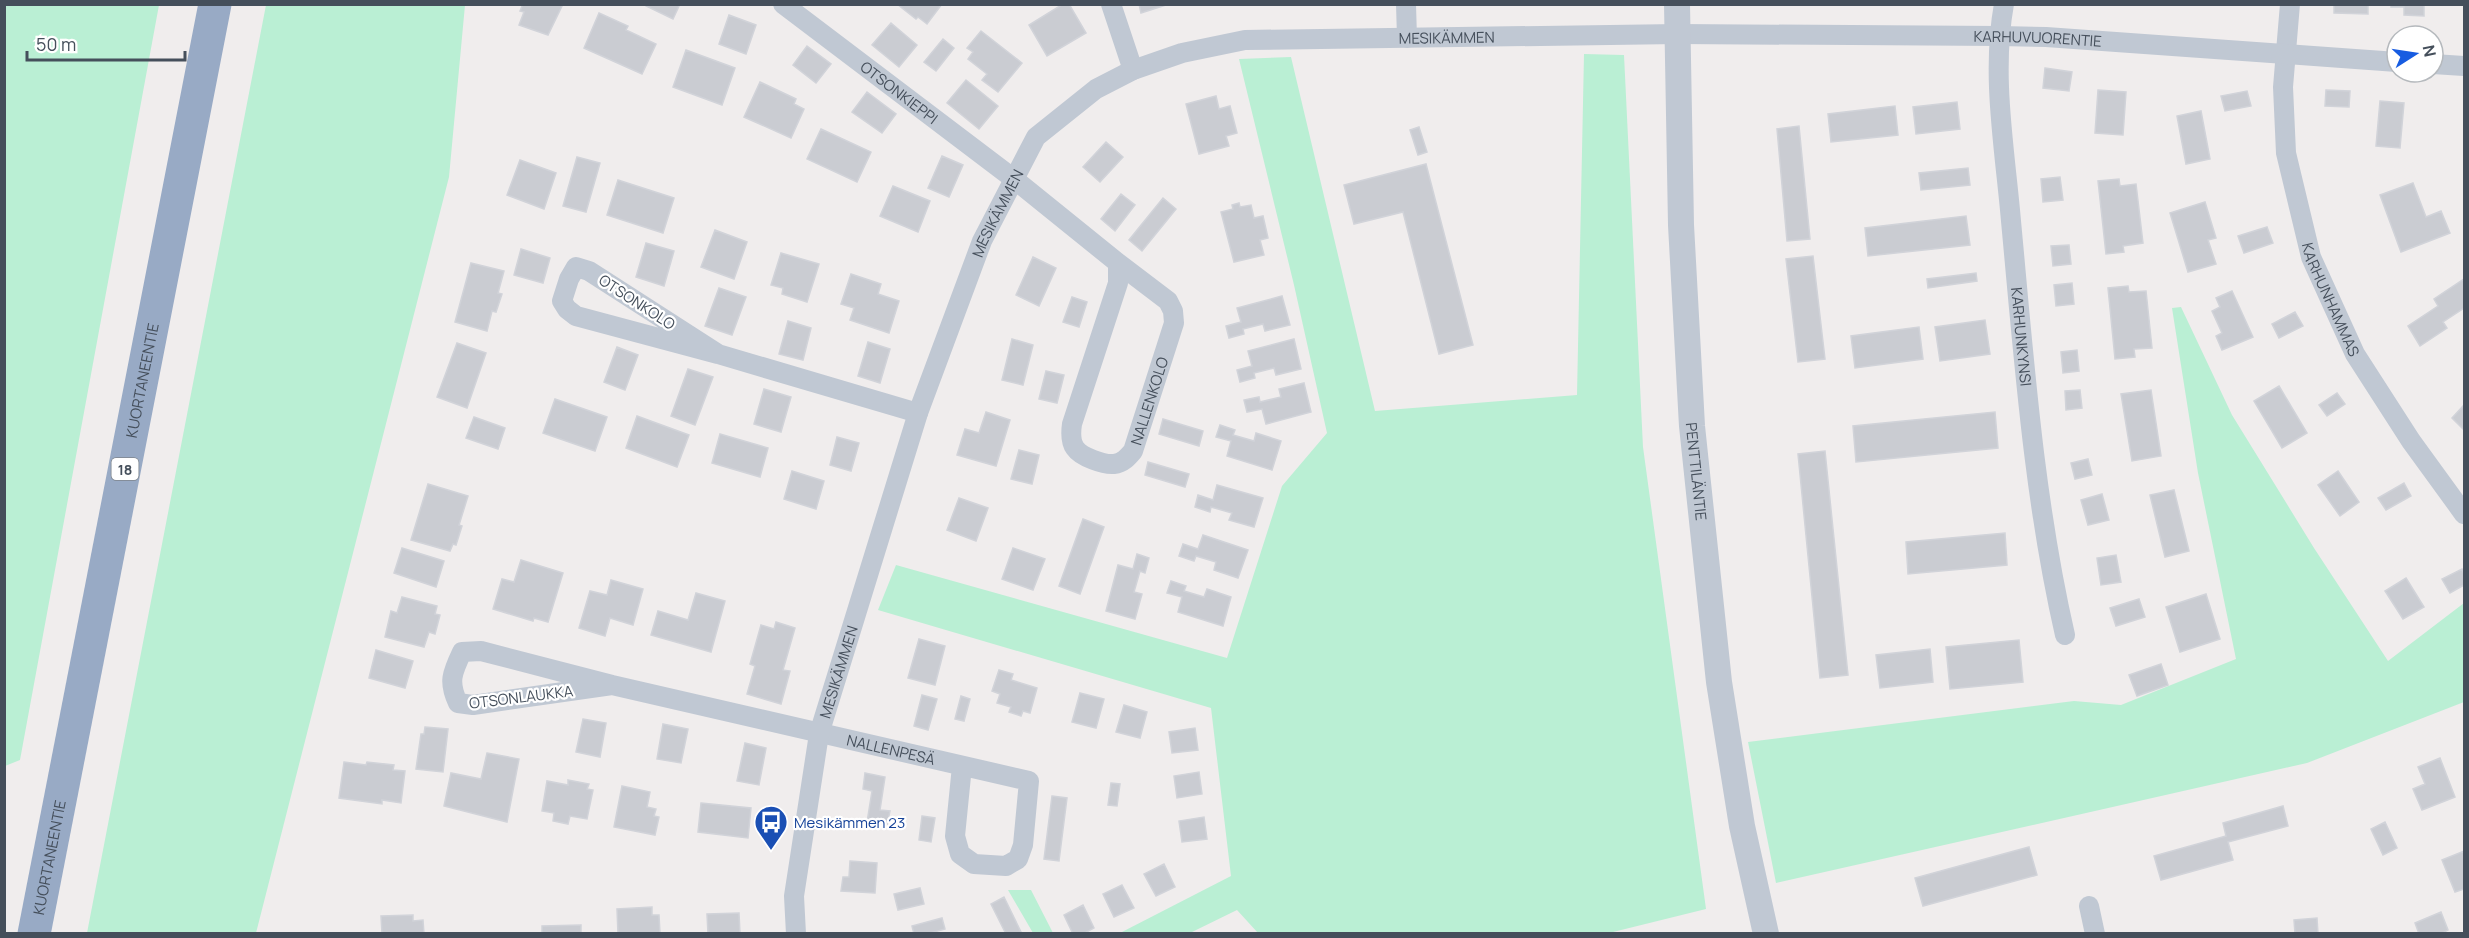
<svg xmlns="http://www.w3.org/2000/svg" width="2469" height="938" viewBox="0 0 2469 938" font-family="Manrope,sans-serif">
  <rect width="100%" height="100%" fill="#f0eded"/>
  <path fill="#baefd4" d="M5 4 159 5 20 760 5 766Z
    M266 5H465L449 177 256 933H87Z
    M1584 54 1624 55 1643 447 1706 909 1609 933H1258L1237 910 1190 933H1120L1231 876 1211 708 878 610 896 565 1227 658 1282 486 1327 433 1294 285 1239 59 1291 57 1375 411 1577 395Z
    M2181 307 2232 415 2314 548 2388 661 2464 603V702L2307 763 1776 883 1748 742 2074 701 2121 705 2236 659 2198 473 2172 308Z
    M1008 890H1031L1053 933H1033Z"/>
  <path fill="#caccd2" stroke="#d1d3d9" stroke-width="1.5" d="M523 4H563L548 35 519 25 524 12 520 11Z
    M647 4H680L673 19 646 6Z
    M897 4H942L927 24 918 17 916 19Z
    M1063 4H1069L1086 33 1047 56 1029 25Z
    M1139 4H1169L1141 13Z
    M2334 4H2368V14L2334 13Z
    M2391 4H2424V16L2404 15V7H2391Z
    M599 13 628 26 626 30 656 44 642 74 584 48Z
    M729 15 756 25 746 54 719 44Z
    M891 23 917 45 899 67 872 45Z
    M981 31 1022 63 998 92 982 80 987 74 968 59 973 52 967 48Z
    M943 39 954 48 936 71 924 62Z
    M807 46 831 64 816 83 793 65Z
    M686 50 735 68 722 105 673 87Z
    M2045 68 2072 72 2069 91 2043 88Z
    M966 80 998 106 979 129 947 103Z
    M760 82 796 99 794 104 804 109 791 138 744 117Z
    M2098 90 2126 92 2123 135 2095 133Z
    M2326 90 2350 91 2349 107 2325 106Z
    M2247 91 2251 106 2225 111 2221 96Z
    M867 92 896 114 882 133 852 112Z
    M1216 96 1219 109 1230 106 1237 133 1226 136 1229 146 1199 154 1186 104Z
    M2380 101 2404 103 2400 148 2376 146Z
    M1957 102 1960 129 1916 134 1913 107Z
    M1895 106 1898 135 1831 142 1828 114Z
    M2201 111 2210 159 2186 164 2177 116Z
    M1799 126 1810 239 1787 241 1777 129Z
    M1419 127 1427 152 1418 155 1410 130Z
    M821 129 871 152 857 182 807 159Z
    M1106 142 1123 157 1100 182 1083 167Z
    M942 156 963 165 949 197 928 188Z
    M577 157 600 163 586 212 563 206Z
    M520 160 556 173 544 209 507 195Z
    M1426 164 1473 345 1439 354 1403 212 1354 224 1344 185Z
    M1968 168 1970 185 1921 190 1919 173Z
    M2060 177 2063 200 2043 202 2041 179Z
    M2119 179 2120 186 2136 184 2143 243 2123 246 2124 252 2106 254 2098 181Z
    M618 180 674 198 663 233 607 215Z
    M2413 183 2426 217 2441 211 2450 233 2401 252 2380 195Z
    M893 186 930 201 918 232 880 216Z
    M1121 194 1135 205 1115 231 1101 219Z
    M1163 198 1176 209 1142 251 1129 240Z
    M2205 202 2216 238 2208 240 2216 264 2188 272 2170 213Z
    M1239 203 1240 207 1251 205 1254 218 1263 216 1268 238 1260 240 1264 255 1234 262 1221 212 1233 209 1232 205Z
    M1966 216 1970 245 1868 256 1865 228Z
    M2267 227 2273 243 2244 253 2238 236Z
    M715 230 747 242 734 279 701 267Z
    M646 243 674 251 664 286 636 277Z
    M2069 245 2071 264 2053 266 2051 246Z
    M521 249 550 258 543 283 514 275Z
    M781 253 819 264 807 302 782 294 783 288 771 285Z
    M1813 256 1825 359 1798 362 1786 259Z
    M1033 257 1056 268 1039 306 1016 295Z
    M471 263 504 271 498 293 502 294 496 312 492 311 487 331 455 322Z
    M1976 273 1977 281 1928 288 1927 279Z
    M851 274 881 284 878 294 899 301 889 333 850 320 854 308 841 304Z
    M2464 279V308L2443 322 2447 328 2420 346 2408 326 2438 306 2434 299Z
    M2072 283 2074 304 2056 306 2054 285Z
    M2128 286 2129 292 2146 291 2152 348 2134 349 2135 357 2115 359 2108 288Z
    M719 288 746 297 732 335 705 326Z
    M2232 291 2253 337 2222 350 2216 336 2222 333 2212 311 2220 307 2216 298Z
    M1282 296 1290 325 1265 331 1263 324 1243 329 1244 334 1229 338 1226 326 1241 322 1237 308Z
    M1072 297 1087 302 1079 327 1063 322Z
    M2295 312 2303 326 2279 338 2272 324Z
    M1985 320 1990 354 1940 361 1935 327Z
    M788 321 811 328 803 360 779 354Z
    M1919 327 1923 359 1855 368 1851 336Z
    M1012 339 1033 345 1023 385 1002 380Z
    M1294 339 1301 369 1276 375 1274 368 1254 373 1255 378 1240 382 1237 370 1252 366 1248 351Z
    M868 342 890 349 880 383 858 376Z
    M457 343 486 353 467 408 437 397Z
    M617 347 638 355 625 390 604 382Z
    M2077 350 2079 371 2063 373 2061 352Z
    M688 369 713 377 695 425 671 416Z
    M1046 371 1064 375 1057 403 1039 399Z
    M1304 383 1311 412 1266 424 1262 409 1247 412 1244 400 1259 397 1260 402 1281 397 1279 389Z
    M2279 386 2307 433 2282 448 2254 401Z
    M764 389 791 397 781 432 754 424Z
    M2080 390 2082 408 2066 410 2065 391Z
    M2151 390 2161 456 2132 461 2121 394Z
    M2337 393 2345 404 2327 416 2319 405Z
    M555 399 607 417 595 451 543 433Z
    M2464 405V430L2452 418Z
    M986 412 1010 420 996 466 957 455 965 429 979 433Z
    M1995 412 1998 448 1856 462 1853 426Z
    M637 416 689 435 677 467 626 448Z
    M474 417 505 428 498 449 466 438Z
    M1163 419 1203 431 1199 446 1159 434Z
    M1220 425 1235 430 1233 435 1254 441 1256 433 1281 441 1272 470 1227 456 1231 441 1216 437Z
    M720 434 768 448 760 477 712 463Z
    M837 437 859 443 851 471 830 465Z
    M1019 450 1039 455 1032 484 1011 479Z
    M1825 451 1848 675 1820 678 1798 454Z
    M2088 459 2092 475 2075 479 2071 463Z
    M1148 462 1189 474 1185 487 1145 475Z
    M792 471 824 481 816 509 784 499Z
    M2338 471 2359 502 2340 516 2318 485Z
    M2404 483 2411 496 2386 510 2378 498Z
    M428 484 468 496 459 525 462 526 456 545 453 544 450 551 411 540Z
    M1217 485 1263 498 1254 527 1229 520 1232 513 1211 507 1210 512 1195 507 1198 495 1213 500Z
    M2174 490 2189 551 2165 557 2150 495Z
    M2102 494 2109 520 2088 525 2081 500Z
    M959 498 988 508 976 541 947 530Z
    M1083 519 1104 527 1080 594 1059 586Z
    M2005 533 2007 565 1908 574 1906 542Z
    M1203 535 1248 550 1238 578 1214 570 1216 562 1196 556 1194 561 1179 556 1183 544 1198 549Z
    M402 548 444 561 436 587 394 573Z
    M1013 548 1045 559 1033 590 1002 579Z
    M1137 554 1149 558 1145 573 1140 571 1134 592 1142 594 1135 619 1106 611 1118 565 1133 569Z
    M2116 555 2121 582 2101 585 2097 558Z
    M521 560 563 573 548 622 534 618 533 621 493 609 502 579 514 582Z
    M2462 569 2464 574V585L2450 593 2442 579Z
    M2406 578 2424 607 2403 619 2385 591Z
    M611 580 643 589 633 625 610 618 605 636 579 628 590 591 607 595Z
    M1171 581 1186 586 1184 591 1204 597 1207 589 1231 597 1223 626 1178 612 1182 597 1167 593Z
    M696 593 725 601 711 652 651 635 658 611 688 620Z
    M2206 594 2220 639 2180 652 2166 607Z
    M402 597 437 606 435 614 440 615 435 634 429 632 424 647 385 637 391 611 397 613Z
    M2139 599 2145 617 2116 626 2110 608Z
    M776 622 795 628 783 670 790 671 781 704 747 694 755 666 750 664 761 625 774 629Z
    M919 639 945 646 935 685 908 678Z
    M2019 640 2023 682 1950 689 1946 647Z
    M1930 649 1933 682 1880 688 1876 655Z
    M376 650 413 661 405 688 369 678Z
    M2161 664 2168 685 2137 696 2129 675Z
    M999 670 1013 674 1011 680 1037 688 1030 713 1023 711 1021 716 1009 712 1011 707 997 703 1000 694 992 691Z
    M1080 693 1104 699 1096 728 1072 722Z
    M922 695 937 699 928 730 914 726Z
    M961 696 970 699 964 721 955 719Z
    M1124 705 1147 712 1140 738 1116 732Z
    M583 719 606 723 600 757 576 752Z
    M663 724 688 729 681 763 657 759Z
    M425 727 448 729 443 772 416 769 421 734H424Z
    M1195 728 1198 750 1172 753 1169 732Z
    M745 743 766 748 759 785 737 781Z
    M487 753 519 759 507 822 444 806 451 773 481 779Z
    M2440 758 2455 797 2422 810 2413 789 2425 784 2418 767Z
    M344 762 366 765 367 762 394 765 393 770 405 771 401 803 382 800V804L339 798Z
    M1199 772 1202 794 1177 798 1174 776Z
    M865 773 885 777 880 810 890 811 887 825 867 822 872 791 863 789Z
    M568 780 589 784 587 789 593 790 587 819 570 816 568 824 553 821 554 813 542 811 547 781 568 785Z
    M1111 783 1120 784 1117 806 1108 805Z
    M622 786 650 792 647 807 656 809 654 816 659 817 655 835 614 827Z
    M1052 796 1067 798 1059 861 1044 859Z
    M701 803 751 808 748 838 698 832Z
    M2283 806 2288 826 2228 842 2233 860 2161 880 2154 856 2226 836 2223 823Z
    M922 816 935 818 931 842 919 840Z
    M1204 817 1207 839 1182 842 1179 821Z
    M2385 822 2397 848 2383 855 2371 829Z
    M2029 847 2037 875 1923 906 1915 878Z
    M2464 851V889L2455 892 2442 860Z
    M850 861 877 863 875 893 841 891 843 877H849Z
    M1164 864 1175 887 1156 896 1144 874Z
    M1122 885 1134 908 1114 917 1103 894Z
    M920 888 924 904 898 910 894 894Z
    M1004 897 1022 934H1006L991 904Z
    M1083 905 1094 928 1083 934H1073L1064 915Z
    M652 907V915H659L660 934H618L617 909Z
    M2441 912 2448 930 2441 934H2419L2415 923Z
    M739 913 740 934H708L707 914Z
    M413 915V921L423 920 424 934H382L381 916Z
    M942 918 945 929 927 934H914L912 926Z
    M2317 918 2318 934H2295L2294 920Z
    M581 925V934H542V926Z"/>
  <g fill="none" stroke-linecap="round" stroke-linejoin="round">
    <g stroke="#c0c8d3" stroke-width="20">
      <path id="s1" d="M783 4 1014 179 1118 263V283L1072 424C1071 431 1070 441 1075 448 1081 457 1104 465 1114 464 1123 463 1128 457 1133 451L1174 323 1173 311 1168 301 1118 263"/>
      <path d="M1111 4 1133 70"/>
      <path d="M1406 4 1407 38"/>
      <path id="s2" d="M2004 4C1991 75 2005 150 2011 221 2024 360 2034 500 2065 635"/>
      <path id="s3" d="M2290 4 2283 87 2286 153 2311 257 2355 354 2411 441 2464 514"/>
      <path d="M2433 64 2464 66"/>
      <path d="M718 354 589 271 576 267 569 279 562 301 567 309 576 316 718 354 918 413"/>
      <path id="s4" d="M612 685 473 705 458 703C448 682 452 673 462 652L481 651 612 685 1029 781 1023 845 1018 859 1006 866 974 864 960 854 955 836 962 766"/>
      <path d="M2089 906 2095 934"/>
      <path id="s5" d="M796 934 794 896 819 734 918 413 982 241 1036 137 1096 89 1133 70 1182 53 1245 40 1678 34 1999 36 2046 37 2397 62"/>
    </g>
    <path stroke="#c0c8d3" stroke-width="26" id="s6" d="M1677 4 1681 225 1692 426 1719 682 1742 826 1766 934"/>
    <path stroke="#98aac5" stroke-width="33" id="s7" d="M34 934 215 4"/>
  </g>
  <defs>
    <symbol id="bus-pin" viewBox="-11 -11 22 30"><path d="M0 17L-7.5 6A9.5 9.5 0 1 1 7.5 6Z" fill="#1a4fb4" stroke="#fff"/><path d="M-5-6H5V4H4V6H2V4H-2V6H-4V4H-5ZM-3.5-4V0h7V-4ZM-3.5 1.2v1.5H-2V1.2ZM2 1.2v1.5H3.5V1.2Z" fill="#fff"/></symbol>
  </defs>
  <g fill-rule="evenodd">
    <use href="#bus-pin" x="752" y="803" width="38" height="52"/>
  </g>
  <g text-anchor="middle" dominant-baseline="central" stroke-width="4.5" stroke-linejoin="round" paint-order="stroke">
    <rect fill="#fff" stroke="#7d848c" stroke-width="1.5" x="111.5" y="458" width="27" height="22" rx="4.5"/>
    <g font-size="14" font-weight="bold" fill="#454f5b">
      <text x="125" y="469">18</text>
    </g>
    <g font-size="15" fill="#454f5b" stroke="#fff">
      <text stroke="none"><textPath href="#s5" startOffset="1275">MESIKÄMMEN</textPath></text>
      <text stroke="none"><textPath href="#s5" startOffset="1866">KARHUVUORENTIE</textPath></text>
      <text stroke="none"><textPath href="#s1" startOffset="146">OTSONKIEPPI</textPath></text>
      <text stroke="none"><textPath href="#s5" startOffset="753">MESIKÄMMEN</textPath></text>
      <text stroke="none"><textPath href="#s3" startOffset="303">KARHUNHAMMAS</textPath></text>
      <text transform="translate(637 302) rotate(33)">OTSONKOLO</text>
      <text stroke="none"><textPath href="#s2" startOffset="334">KARHUNKYNSI</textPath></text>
      <text stroke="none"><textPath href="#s7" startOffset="564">KUORTANEENTIE</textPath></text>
      <text stroke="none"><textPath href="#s1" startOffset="736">NALLENKOLO</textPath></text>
      <text stroke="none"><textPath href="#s6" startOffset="468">PENTTILÄNTIE</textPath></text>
      <text stroke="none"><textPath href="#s5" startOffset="267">MESIKÄMMEN</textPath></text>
      <text transform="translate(521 697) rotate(-7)">OTSONLAUKKA</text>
      <text stroke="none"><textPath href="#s4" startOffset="650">NALLENPESÄ</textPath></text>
      <text stroke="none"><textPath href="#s7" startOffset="78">KUORTANEENTIE</textPath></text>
    </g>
    <g font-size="15" fill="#164399" stroke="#fff" text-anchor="start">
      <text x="794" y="822">Mesikämmen 23</text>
    </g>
  </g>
  <rect width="2469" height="938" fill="none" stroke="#454f5b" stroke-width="12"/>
  <g transform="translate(2415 54) rotate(78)"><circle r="28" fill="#ffffff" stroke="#b5b9bd" stroke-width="1.5"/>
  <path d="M0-4.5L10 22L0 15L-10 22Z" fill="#175ce1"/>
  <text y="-9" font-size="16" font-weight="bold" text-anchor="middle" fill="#454f5b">N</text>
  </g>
  <path d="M27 51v9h158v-9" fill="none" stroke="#454f5b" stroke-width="3"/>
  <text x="36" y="51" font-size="18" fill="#454f5b" stroke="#ffffff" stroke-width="4.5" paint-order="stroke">50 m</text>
</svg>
